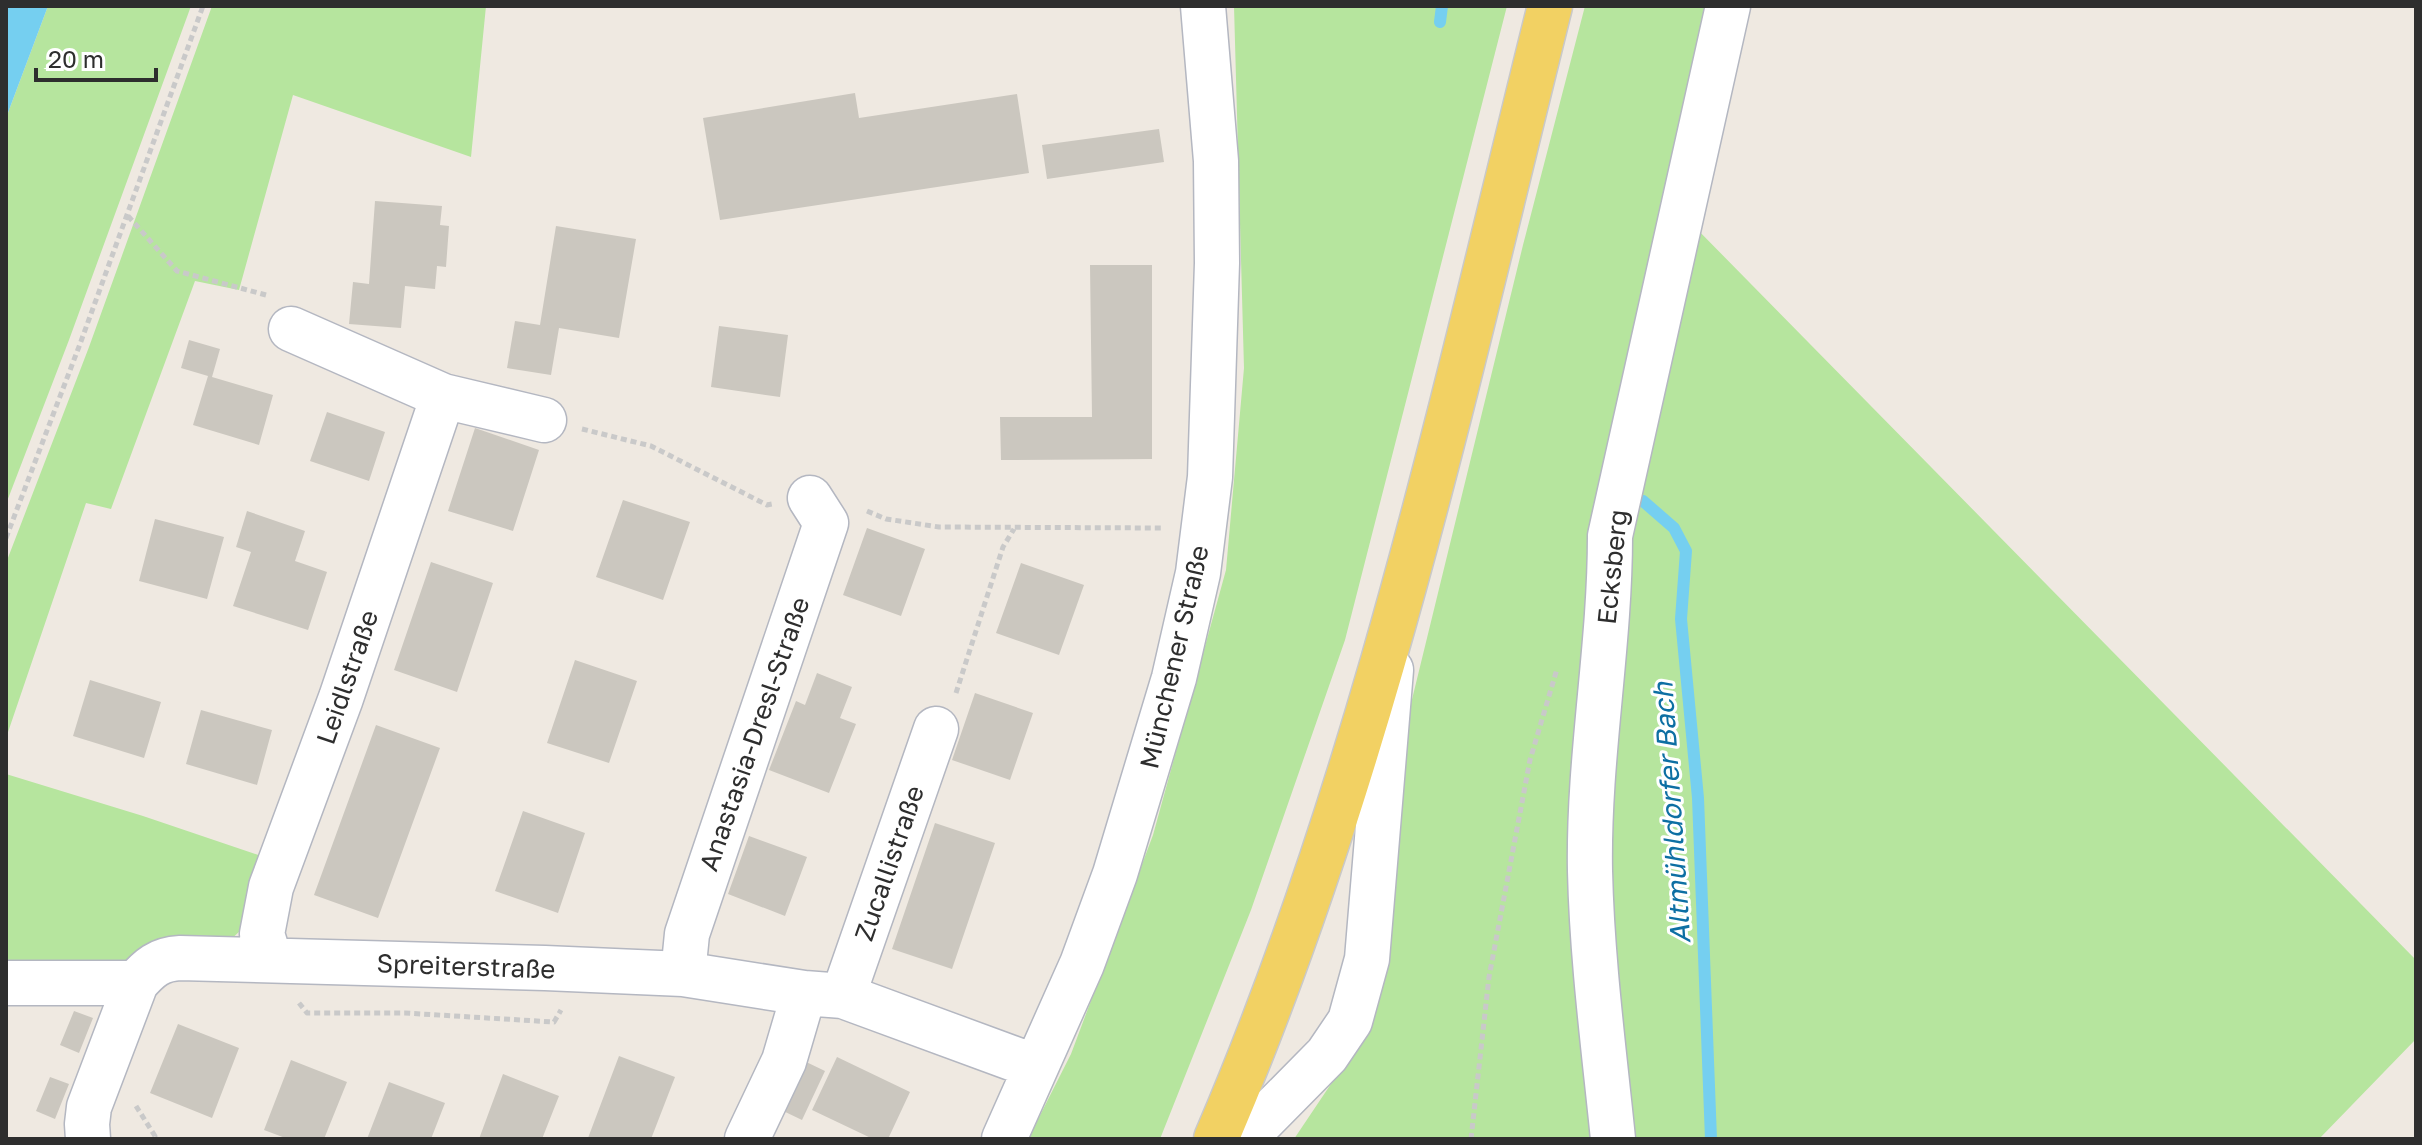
<svg xmlns="http://www.w3.org/2000/svg" width="2422" height="1145" viewBox="0 0 2422 1145" font-family="'Golos Text',sans-serif">
  <rect width="100%" height="100%" fill="#efe9e1"/>
  <path fill="#b6e59e" d="M48 6H191L69 340 6 504V118Z
    M212 6H486L471 157 293 95 239 290 195 281 111 509 86 503 6 738V563L89 347Z
    M1234 6H1507L1345 640 1251 910 1160 1139H1028L1071 1054 1153 835 1226 570 1244 368Z
    M1585 6H1720L1690 222 2416 960V1039L2319 1139H1294L1341 1069 1406 724 1523 245Z
    M6 774 143 816 267 858 242 929 224 946 130 967 6 964Z"/>
  <path fill="#75cff0" d="M6 6H48L6 118Z"/>
  <g fill="none" stroke-linecap="round" stroke-linejoin="round">
    <path stroke="#75cff0" stroke-width="12" d="M1440 22 1442 6
      M1643 501 1674 528 1686 551 1681 619 1698 798 1711 1139"/>
  </g>
  <path fill="#cbc7bf" d="M855 93 859 118 1017 94 1029 173 720 220 703 118Z
    M1159 129 1164 162 1047 179 1042 145Z
    M375 201 442 206 440 225 449 226 446 267 437 266 435 289 405 286 401 328 349 324 353 282 369 284Z
    M556 226 636 239 619 338 559 328 551 375 507 368 515 321 540 325Z
    M1090 265H1152V459L1001 460 1000 417H1092Z
    M719 326 788 335 780 397 711 387Z
    M189 340 220 349 212 377 273 395 259 445 193 425 208 376 181 368Z
    M327 412 385 432 369 481 310 461Z
    M475 428 539 450 513 531 448 511Z
    M623 500 690 522 663 600 596 577Z
    M247 511 305 531 295 561 327 572 308 630 233 606 251 552 236 547Z
    M155 519 224 537 207 599 139 581Z
    M867 528 925 549 901 616 843 595Z
    M431 562 493 583 457 692 394 670Z
    M1021 563 1084 585 1059 655 996 633Z
    M575 660 637 681 609 763 547 743Z
    M817 673 852 687 840 718 856 724 829 793 769 770 796 701 805 705Z
    M90 680 161 702 144 758 73 736Z
    M975 693 1033 713 1010 780 952 760Z
    M201 710 272 730 257 785 186 764Z
    M376 725 440 748 378 918 314 895Z
    M523 811 585 833 558 913 495 891Z
    M935 823 995 843 952 969 892 949Z
    M749 836 807 857 785 916 728 894Z
    M74 1011 93 1018 79 1053 60 1045Z
    M178 1024 239 1048 212 1118 150 1093Z
    M619 1056 675 1077 651 1139 588 1138Z
    M837 1057 910 1092 888 1139H873L812 1110Z
    M800 1059 825 1071 802 1120 777 1108Z
    M291 1060 347 1082 324 1139H288L264 1130Z
    M503 1074 559 1096 542 1139H479Z
    M50 1077 69 1084 55 1119 36 1111Z
    M389 1082 445 1103 431 1139H367Z"/>
  <g fill="none" stroke-linecap="round" stroke-linejoin="round">
    <defs>
      <path id="minor" d="M291 329 443 396 544 420
        M270 960 262 934 271 887 341 698 443 396
        M683 974 687 934 826 523 810 498
        M6 983H136C149 968 159 959 180 958L545 968 683 974 804 993 843 996 1036 1067
        M843 996 936 729
        M88 1139 87 1124 89 1107 136 983
        M747 1139 784 1061 804 993
        M1004 1139 1082 964 1115 874 1174 678 1198 573 1210 477 1217 263 1216 161 1203 6
        M1244 1139 1327 1055 1350 1021 1367 959 1391 670
        M1613 1139C1604 1050 1592 960 1590 871 1588 758 1610 648 1610 536L1728 6"/>
      <path id="major" d="M1216 1139C1372 776 1455 388 1550 6"/>
    </defs>
    <use href="#minor" stroke="#b4b7c1" stroke-width="47"/>
    <use href="#major" stroke="#c9c9c9" stroke-width="47"/>
    <path stroke="#c9c9c9" stroke-width="5" stroke-dasharray="6 4" stroke-linecap="butt" d="M128 216 177 271 266 295
      M582 429 651 446 767 505 772 504
      M867 511 886 519 939 527 1162 528
      M6 538 80 344 203 6
      M956 693 1003 547 1014 529
      M299 1003 307 1013H405L554 1022 561 1010
      M136 1106 155 1136 154 1139
      M1471 1139 1489 977 1530 760 1557 669"/>
    <use href="#minor" stroke="#fff" stroke-width="44"/>
    <use href="#major" stroke="#f2d163" stroke-width="44"/>
  </g>
  <g text-anchor="middle" dominant-baseline="central" stroke-width="6" stroke-linejoin="round" paint-order="stroke">
    <g font-size="26" fill="#2e2e2e" stroke="#fff">
      <text transform="translate(1612 567) rotate(-84)">Ecksberg</text>
      <text transform="translate(1174 657) rotate(-77)">Münchener Straße</text>
      <text transform="translate(347 677) rotate(-71)">Leidlstraße</text>
      <text transform="translate(754 734) rotate(-71)">Anastasia-Dresl-Straße</text>
      <text transform="translate(889 863) rotate(-71)">Zucallistraße</text>
      <text transform="translate(466 966) rotate(2)">Spreiterstraße</text>
    </g>
    <g font-size="28" font-style="italic" fill="#0d6fa3" stroke="#fff">
      <text transform="translate(1671 813) rotate(-94)">Altmühldorfer Bach</text>
    </g>
  </g>
  <rect width="2422" height="1145" fill="none" stroke="#2e2e2e" stroke-width="16"/>
  <path d="M36 68v12h120v-12" fill="none" stroke="#2e2e2e" stroke-width="4"/>
  <text x="48" y="68" font-size="24" fill="#2e2e2e" stroke="#ffffff" stroke-width="6" paint-order="stroke">20 m</text>
</svg>
